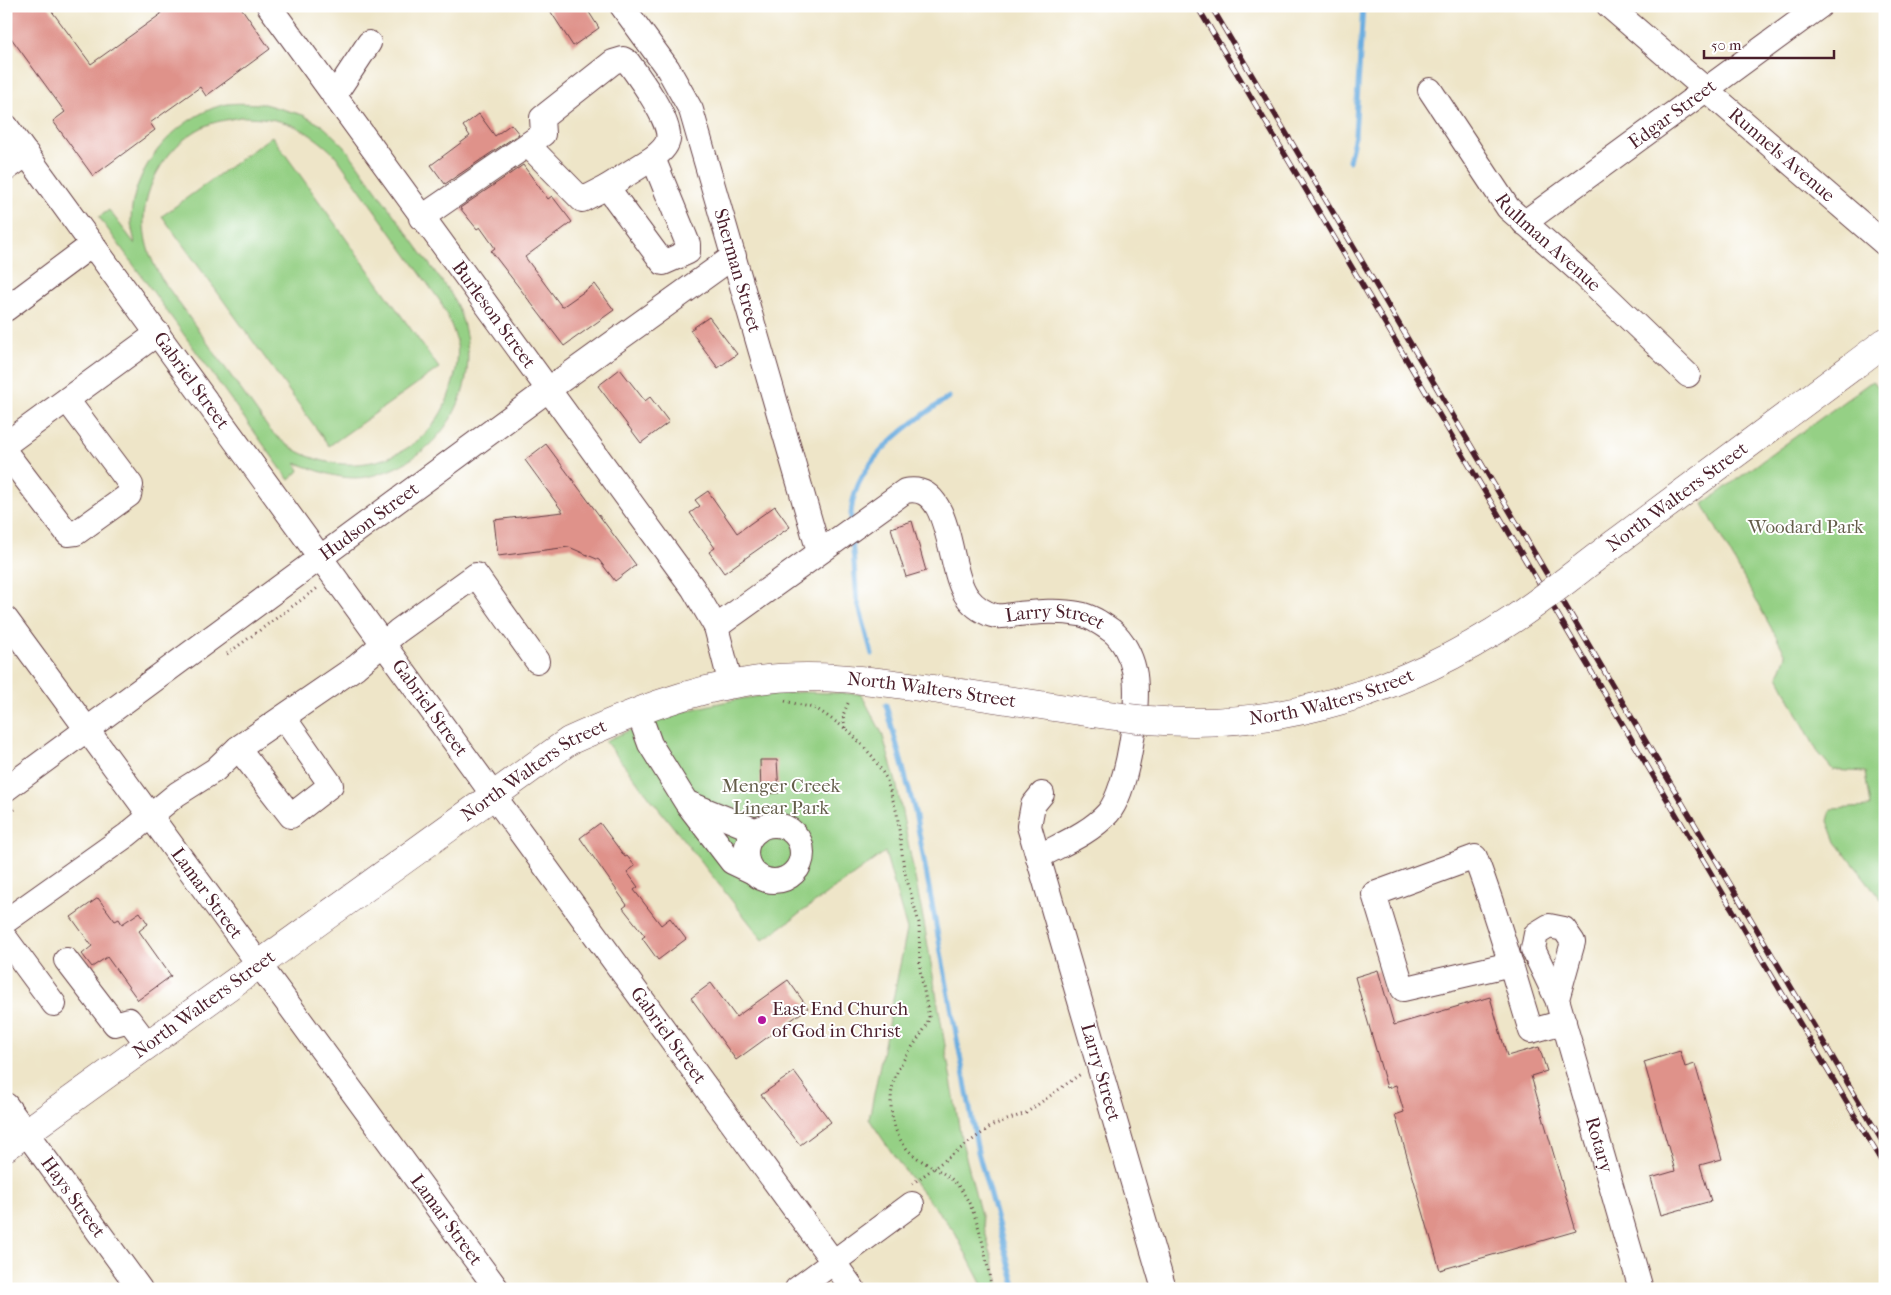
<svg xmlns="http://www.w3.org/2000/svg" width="1891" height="1295" viewBox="0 0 1891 1295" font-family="'IM FELL French Canon',serif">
  <rect width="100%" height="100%" fill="#fff"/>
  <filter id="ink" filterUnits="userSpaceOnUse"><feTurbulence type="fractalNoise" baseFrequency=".02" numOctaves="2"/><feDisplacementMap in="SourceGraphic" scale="10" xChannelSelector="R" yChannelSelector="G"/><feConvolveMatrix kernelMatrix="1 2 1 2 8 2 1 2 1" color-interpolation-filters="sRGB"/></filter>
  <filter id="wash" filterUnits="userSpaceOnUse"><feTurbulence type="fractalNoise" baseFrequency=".0096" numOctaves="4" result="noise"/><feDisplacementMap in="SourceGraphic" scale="20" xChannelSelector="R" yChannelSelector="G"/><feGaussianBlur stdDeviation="1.12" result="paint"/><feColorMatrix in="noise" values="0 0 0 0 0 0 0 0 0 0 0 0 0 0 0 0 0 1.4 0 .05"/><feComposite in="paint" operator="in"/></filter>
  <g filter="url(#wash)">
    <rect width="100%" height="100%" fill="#eee5c8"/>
    <path fill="#95d085" stroke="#707858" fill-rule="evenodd" d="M264 104 303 115 323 126 345 147 451 294C494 370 451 460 366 477 341 481 319 471 296 463L299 471 289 480 99 217 109 210 135 244C134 236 131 228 131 221 131 169 174 119 222 105 235 102 251 104 264 104ZM240 117C283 117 304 126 335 155L440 301C447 315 454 329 457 344 459 361 455 376 450 392 425 471 324 488 269 429L161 278C154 265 147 251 145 235 138 193 165 146 203 127 214 121 228 120 240 117Z
      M272 136 439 368 329 446 162 216Z
      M1872 381 1885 392V904L1836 842 1828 821 1831 809 1870 807 1865 772 1833 770 1817 751 1778 676 1786 655 1703 504Z
      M802 692 861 694 882 733 896 782 924 923 961 1138 1000 1289H984L954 1231 901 1166 869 1119 907 930 885 852 763 940 605 741C668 712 733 696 802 692Z"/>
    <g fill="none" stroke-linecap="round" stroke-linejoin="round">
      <path stroke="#6bade0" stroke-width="5" d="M1349 161 1355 135 1363 6
        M851 520C850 463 907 426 949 397
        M852 539 857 599 872 654
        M886 705 915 812 978 1152 1016 1289"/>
    </g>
    <g id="blocks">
      <path fill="#df928a" d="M6 6H48L91 64 161 14 156 6H240L270 49 206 96 200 87 150 123 155 130 93 176 53 121 65 112 6 31Z
        M547 6H585L599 28 573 46Z
        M479 114 495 136 511 124 519 134 445 184 431 165 470 136 463 126Z
        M523 165 548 199 552 196 572 222 525 257 562 307 595 284 614 310 564 346 491 251 495 248 480 227 477 229 460 208Z
        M709 317 737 354 718 368 690 330Z
        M620 369 645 401 650 397 669 422 641 443 598 386Z
        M546 444 636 565 615 581 599 560 569 547 498 556 494 520 563 512 525 460Z
        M708 491 737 533 775 506 790 527 724 573 709 552 715 548 690 513 700 506 695 500Z
        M912 521 926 571 906 577 891 528Z
        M760 760H777L779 793 761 794Z
        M600 823 625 857 627 856 635 866 627 872 638 887 634 890 661 925 670 918 686 939 658 960 642 938 645 936 623 908 627 905 580 838Z
        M98 898 115 921 119 919 122 924 140 912 148 924 139 931 171 976 138 1000 107 957 92 967 82 954 92 946 71 917Z
        M1378 970 1394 1025 1490 997 1507 1056 1539 1047 1547 1071 1531 1076 1576 1231 1440 1270 1395 1115 1404 1112 1396 1085 1387 1088 1355 977Z
        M788 980 808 1008 736 1060 691 998 711 983 736 1017Z
        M1680 1051 1685 1067 1695 1064 1722 1159 1700 1165 1711 1201 1661 1215 1651 1178 1675 1171 1644 1062Z
        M794 1072 831 1122 800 1145 761 1095Z"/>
    </g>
  </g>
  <g filter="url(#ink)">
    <use href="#blocks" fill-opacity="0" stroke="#633d43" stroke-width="1"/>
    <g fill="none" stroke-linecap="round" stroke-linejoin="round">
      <defs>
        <g id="minor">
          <path id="s1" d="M269 6 693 588 716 627 731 685"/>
          <path id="s2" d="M622 6 668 69 691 110 819 552"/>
          <path id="s3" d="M1609 6 1885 244"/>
          <path id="s4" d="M1430 90 1508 208 1585 276 1688 375"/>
          <path d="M334 96 369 43"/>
          <path id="s5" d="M6 126 853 1289"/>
          <path d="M6 169 27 154"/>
          <path d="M607 187 653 158"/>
          <path d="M421 218 543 134 542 118 613 62 623 59 628 62C639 77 672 122 668 140 666 148 659 153 653 158L688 244V252L663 263 607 187 582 200 528 145"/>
          <path id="s6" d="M1524 223 1820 6"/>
          <path d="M6 309 93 244"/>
          <path d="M6 444 158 333"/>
          <path d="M6 453 68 534 76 533 129 495 131 485 67 400"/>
          <path id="s7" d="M6 619 497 1289"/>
          <path id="s8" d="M716 627 905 491C954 481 946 571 968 598 974 606 985 614 996 616 1002 617 1011 615 1018 614 1038 612 1059 610 1079 614 1091 616 1102 624 1112 631 1123 640 1131 656 1134 670 1141 700 1128 790 1108 813 1090 833 1062 844 1038 857"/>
          <path d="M638 711 650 744 686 802 732 862 753 872"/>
          <path d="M238 748 291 816 331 785 284 718"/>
          <path id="s9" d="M6 789 549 389 734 256"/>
          <path id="s10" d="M1042 794 1033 805 1029 826 1164 1289"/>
          <path d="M688 803 757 831"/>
          <circle cx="774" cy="853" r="28"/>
          <path d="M6 921 127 835 177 794 215 770 238 748 356 667 398 631 476 575 537 661"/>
          <path d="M6 939 54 1004"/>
          <path d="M66 960 115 1024 129 1020 148 1045"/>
          <path d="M1511 964 1403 989 1374 894 1475 857C1497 914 1513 973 1531 1031L1564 1022"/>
          <path id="s11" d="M1557 999 1573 942 1564 929 1549 926 1536 934 1533 949 1557 999 1641 1289"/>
          <path id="s12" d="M6 1105 140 1289"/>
          <path d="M797 1289 912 1204"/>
        </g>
        <g id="major">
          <path d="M1852 367 1885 342"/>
          <path id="s13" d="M6 1147 569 741C632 713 683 691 752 681 816 671 883 682 947 691 996 698 1045 706 1093 713"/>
        </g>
      </defs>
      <use href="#minor" stroke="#633d43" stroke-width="26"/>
      <use href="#major" stroke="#633d43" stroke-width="29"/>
      <path stroke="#633d43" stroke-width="3" stroke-dasharray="1 4" stroke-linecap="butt" d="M227 654 319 587
        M785 701 817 709 849 731 873 757 886 778 897 813 904 869 919 923 920 970 929 1017 927 1025C918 1040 906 1054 898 1070 886 1095 889 1132 910 1152 926 1167 949 1171 962 1191 981 1219 985 1256 992 1289
        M845 728 843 715 849 701
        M6 815 15 809
        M912 1184 993 1125 1026 1113 1082 1073"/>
      <use href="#minor" stroke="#fff" stroke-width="24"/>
      <use href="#major" stroke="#fff" stroke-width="28"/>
      <defs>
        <path id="rail" d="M1197 6 1885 1167
          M1211 6 1885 1146"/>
      </defs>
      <use href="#rail" stroke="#4a1f2b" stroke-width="5.5"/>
      <use href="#rail" stroke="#fff" stroke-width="4" stroke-dasharray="11" stroke-linecap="butt"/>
      <defs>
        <g id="major-bridge">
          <path id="s14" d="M1093 713C1112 715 1131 719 1149 720 1278 732 1408 690 1515 618 1552 593 1586 564 1622 538 1699 481 1776 423 1852 367"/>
        </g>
      </defs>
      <use href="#major-bridge" stroke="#633d43" stroke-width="29" stroke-linecap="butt"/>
      <use href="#major-bridge" stroke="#fff" stroke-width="28"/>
    </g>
  </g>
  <circle fill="#b5179e" stroke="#fff" stroke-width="2" cx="762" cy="1020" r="5"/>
  <g text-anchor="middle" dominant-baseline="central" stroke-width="4" stroke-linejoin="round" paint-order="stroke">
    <g font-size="19" fill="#4a1f2b" stroke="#fff">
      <text stroke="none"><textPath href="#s6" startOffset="184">Edgar Street</textPath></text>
      <text stroke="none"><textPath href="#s3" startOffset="228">Runnels Avenue</textPath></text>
      <text stroke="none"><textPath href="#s4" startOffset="194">Rullman Avenue</textPath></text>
      <text stroke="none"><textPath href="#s2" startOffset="292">Sherman Street</textPath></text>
      <text stroke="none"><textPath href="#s1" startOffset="382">Burleson Street</textPath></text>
      <text stroke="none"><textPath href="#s5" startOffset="315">Gabriel Street</textPath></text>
      <text stroke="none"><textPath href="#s14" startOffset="646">North Walters Street</textPath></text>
      <text stroke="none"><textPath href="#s9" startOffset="451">Hudson Street</textPath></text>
      <text stroke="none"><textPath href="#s8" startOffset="462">Larry Street</textPath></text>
      <text stroke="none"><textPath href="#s13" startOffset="1068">North Walters Street</textPath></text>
      <text stroke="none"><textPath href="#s14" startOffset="242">North Walters Street</textPath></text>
      <text stroke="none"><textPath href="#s5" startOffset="720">Gabriel Street</textPath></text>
      <text stroke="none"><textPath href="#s13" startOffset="649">North Walters Street</textPath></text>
      <text stroke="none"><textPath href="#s7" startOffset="340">Lamar Street</textPath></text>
      <text stroke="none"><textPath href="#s13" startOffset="244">North Walters Street</textPath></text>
      <text stroke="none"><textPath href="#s5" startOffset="1125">Gabriel Street</textPath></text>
      <text stroke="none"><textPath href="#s10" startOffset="292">Larry Street</textPath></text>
      <text stroke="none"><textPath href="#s11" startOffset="328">Rotary</textPath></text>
      <text stroke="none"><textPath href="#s12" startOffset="114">Hays Street</textPath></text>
      <text stroke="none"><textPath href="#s7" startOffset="745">Lamar Street</textPath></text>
    </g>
    <g font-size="19" fill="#645d4a" stroke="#fff">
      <text x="1806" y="527">Woodard Park</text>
      <text x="781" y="786">Menger Creek<tspan x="781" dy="22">Linear Park</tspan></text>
    </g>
    <g font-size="19" fill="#4a1f2b" stroke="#fff" text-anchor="start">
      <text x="772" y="1009">East End Church<tspan x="772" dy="22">of God in Christ</tspan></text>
    </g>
  </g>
  <rect width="1891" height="1295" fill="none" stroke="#fff" stroke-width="25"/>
  <path d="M1704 50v8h130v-8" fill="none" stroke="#4a1f2b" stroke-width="2.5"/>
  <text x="1711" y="50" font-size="15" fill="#4a1f2b" stroke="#ffffff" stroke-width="4" paint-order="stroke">50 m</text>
</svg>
